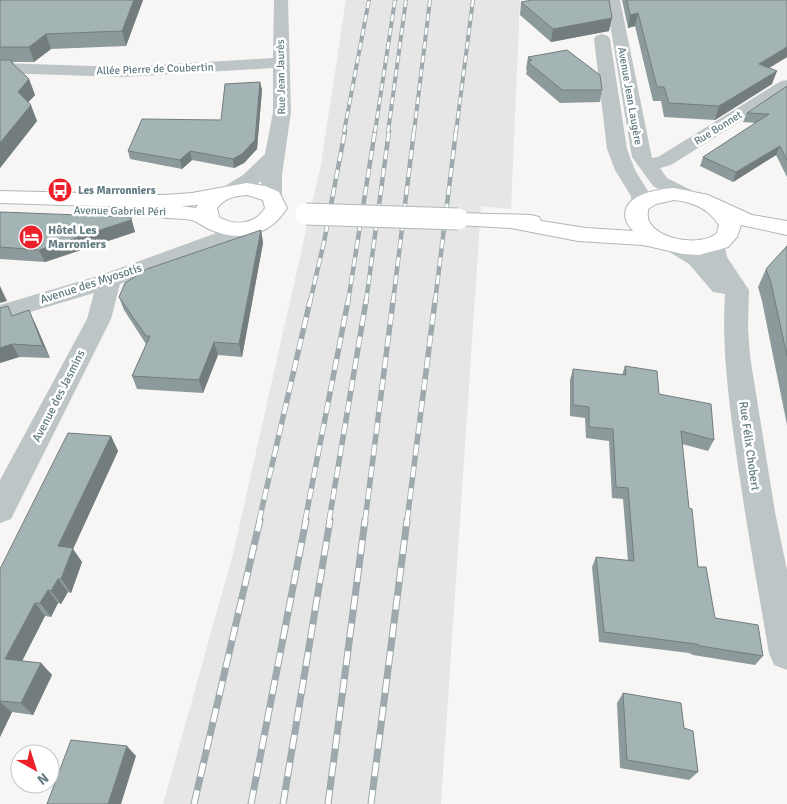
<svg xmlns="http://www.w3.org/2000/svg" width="787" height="804" viewBox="0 0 787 804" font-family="Signika,sans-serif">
  <rect width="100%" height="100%" fill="#f7f6f4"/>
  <path fill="#e5e6e5" d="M346 0H520L511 209 481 206 441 804H163L233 554 321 164Z"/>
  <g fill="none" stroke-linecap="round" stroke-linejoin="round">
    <defs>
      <path id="major" d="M247 183 265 186 279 192 287 208C270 236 239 243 209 229 204 227 198 222 192 220 182 218 171 219 161 217L158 212 161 208 0 203V191L165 195 192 193ZM247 195 263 200 265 208C255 225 235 226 219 217L217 208C225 198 234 196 247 195ZM198 205 196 208 181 206Z
        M674 188 708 195 752 215 787 221V235L741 225 737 237 728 247 699 255 683 254 643 245 578 241 511 228 458 225 450 224 447 219 450 214 458 213 531 215 539 217 541 221 586 228 633 231C631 228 627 224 626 220 619 195 658 189 674 188ZM674 200C693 202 709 209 719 225L717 233C702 247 657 240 649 221 647 218 648 213 648 209L656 204Z"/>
    </defs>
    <use href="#major" stroke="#afb8ba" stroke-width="2"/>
    <path fill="#bec5c7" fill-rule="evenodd" d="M274 0H288L291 112 282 175V196L279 200 272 202 265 200 262 196 261 181C251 190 239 198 225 194L222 190 225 186 243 175 265 154 273 112V68L123 77 0 73V63L123 67 273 58Z
      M606 0H620L652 158 658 157 781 81 787 80V92L671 165 660 168 667 178 697 193 700 197 697 201 690 203 683 201 653 186 632 157Z
      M602 34 608 36 610 39 627 149 635 170 651 196 653 204 649 208 642 210 635 208 631 204V196L615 170 607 149 594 39 596 36Z
      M252 220 260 222 263 227 260 232 120 284 111 319 11 519 0 523V480L87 319 94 293 0 321V305L101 275Z
      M717 237 725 239 728 244 725 248 727 257 749 290 748 328 750 356 775 512 787 570V670L774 665 769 653C756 579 743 505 733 431 727 384 722 341 725 294L713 292 689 264 666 250 663 245 666 240C681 236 691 246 704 253L703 247 709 239Z"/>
    <use href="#major" fill="#fff" fill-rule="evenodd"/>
    <defs>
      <path id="rail-far3" d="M344 132 369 0
        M375 132 395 0
        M388 132 406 0
        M414 132 430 0
        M456 132 473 0"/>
      <path id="rail-far2" d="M310 302 324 242 345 131
        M348 302 375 131
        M366 302 389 131
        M393 302 414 131
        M435 302 456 131"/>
      <path id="rail-far1" d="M259 521 310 301
        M305 521 348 301
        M329 521 366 301
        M365 521 393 301
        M407 521 435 301"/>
      <path id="rail" d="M194 804 260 520
        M251 804 306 520
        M283 804 330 520
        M328 804 365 520
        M371 804 407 520"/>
    </defs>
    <use href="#rail-far3" stroke="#9da9ac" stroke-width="4"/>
    <use href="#rail-far2" stroke="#9da9ac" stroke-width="4.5"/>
    <use href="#rail-far1" stroke="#9da9ac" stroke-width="5.5"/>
    <use href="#rail" stroke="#9da9ac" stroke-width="7"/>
    <use href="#rail-far3" stroke="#fff" stroke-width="2.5" stroke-dasharray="7" stroke-linecap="butt"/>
    <use href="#rail-far2" stroke="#fff" stroke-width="3" stroke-dasharray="9" stroke-linecap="butt"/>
    <use href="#rail-far1" stroke="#fff" stroke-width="4" stroke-dasharray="11" stroke-linecap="butt"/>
    <use href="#rail" stroke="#fff" stroke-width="5" stroke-dasharray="14" stroke-linecap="butt"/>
    <defs>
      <path id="major-bridge" d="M306 214 458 219"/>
    </defs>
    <use href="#major-bridge" stroke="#afb8ba" stroke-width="23" stroke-linecap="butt"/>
    <use href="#major-bridge" stroke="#fff" stroke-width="21"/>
  </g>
  <path fill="#8d9a9b" d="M0 0H143L126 46 51 49 34 62H13L14 65 29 79 35 95 28 102 37 121 0 168Z
    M622 0H787V57L769 68 772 84 715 120 664 117 661 101H653L635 26 628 28Z
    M521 2 609 31 551 42 520 15Z
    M528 57 602 90 600 102 560 103 526 74 527 70 526 69Z
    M260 82 262 90 257 149 244 163 234 168 192 160 182 169 130 159 128 151 221 120Z
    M787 86V177L776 155 733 182 700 166 703 157 756 123 743 122 747 113Z
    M0 212 135 230V232L45 262 0 259Z
    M261 230 263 243 242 357 218 355 203 393 137 389 132 376 146 344 124 310 119 297Z
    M787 246V425L762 301 758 287 766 269Z
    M13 316 35 323 50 358 19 357 0 363Z
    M625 366 659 394 714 440 708 451 682 444 689 508 698 567 715 618 763 656 755 665 693 655 689 653 599 642 592 567 596 557 628 561 623 499 612 498 609 441 586 438 585 418 570 416V380L573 369 622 375Z
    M111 436 118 451 73 549 82 562 71 593 68 592 61 604 58 603 51 617 45 616 22 661 41 663 52 675 33 715 12 712 0 737V569Z
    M623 693 684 728 698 772 689 780 620 768 617 703Z"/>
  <path fill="#737d7e" d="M134 0H143L126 46 122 31Z
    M638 13 635 26 628 28 630 15Z
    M612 18 609 31 551 42 553 29Z
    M46 34 51 49 34 62 29 47Z
    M787 47V57L754 77 759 64Z
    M777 71 772 84 715 120 719 106Z
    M29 79 35 95 24 107 18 92Z
    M260 82 262 90 257 149 244 163 234 168 233 159Z
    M31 105 37 121 0 168V143Z
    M780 146 776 155 733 182 736 172Z
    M190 151 192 160 182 169 180 160Z
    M131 217 135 232 45 262 39 250Z
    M261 230 263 243 242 357 239 344Z
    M0 286 7 301 0 303Z
    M29 310 35 323 50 358 43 346Z
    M214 342 218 355 203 393 199 380Z
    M12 344 19 357 0 363V348Z
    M111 436 118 451 73 549 82 562 71 593 61 579 58 546Z
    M58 579 68 592 61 604 51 591Z
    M48 590 58 603 51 617 40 603Z
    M35 603 45 616 17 671 5 659Z
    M41 663 52 675 33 715 21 703Z
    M0 702 12 712 0 737Z
    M127 746 136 756 121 804H108Z"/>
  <path fill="#a4b3b4" stroke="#737d7e" d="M0 0H134L122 31 46 34 29 47H0Z
    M532 0H609L612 18 553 29 521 2Z
    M627 0H787V47L759 64 777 71 719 106 669 103 664 87H657L638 13 630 15Z
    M567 50 600 75 602 90H562L528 62 532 60 528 57Z
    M0 60H12L11 62 29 79 18 92 31 105 0 143Z
    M260 82 255 140 242 154 233 159 190 151 180 160 128 151 142 119 221 120 225 84Z
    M787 86V160L780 146 736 172 703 157 769 114 747 113Z
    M0 212 131 217V220L39 250 0 247Z
    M261 230 239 344 214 342 199 380 132 376 150 336H146L119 297 125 283 147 269Z
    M787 246V356L771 283 766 269Z
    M8 306 12 316 29 310 43 346 12 344 0 348V308Z
    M625 366 657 371 659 394 711 404 714 440 681 431 689 508 692 509 698 567H706L715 618 758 625 763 656 700 646 696 644 604 632 596 557 634 561 628 488 616 487 613 429 589 427V407L573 405V369L626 375Z
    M68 433 111 436 58 546 73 548 61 579H58L51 591 48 590 40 603H35L5 659 41 663 21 703 0 701V569Z
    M623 693 681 703 684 728 693 731 698 772 627 760Z
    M71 740 127 746 108 804H47Z"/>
  <defs>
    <symbol id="bus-disc" viewBox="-11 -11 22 22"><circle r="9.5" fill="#ec202b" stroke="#fff"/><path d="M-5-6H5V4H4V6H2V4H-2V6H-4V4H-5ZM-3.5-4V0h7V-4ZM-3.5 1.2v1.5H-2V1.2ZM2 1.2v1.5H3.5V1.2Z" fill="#fff"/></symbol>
    <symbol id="hotel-disc" viewBox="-11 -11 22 22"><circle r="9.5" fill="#ec202b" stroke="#fff"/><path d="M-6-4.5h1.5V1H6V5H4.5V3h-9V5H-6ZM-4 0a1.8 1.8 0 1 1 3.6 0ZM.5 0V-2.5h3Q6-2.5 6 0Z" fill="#fff"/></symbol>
  </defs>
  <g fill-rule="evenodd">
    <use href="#bus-disc" x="46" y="176" width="28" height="28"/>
    <use href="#hotel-disc" x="17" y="223" width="28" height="28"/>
  </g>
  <g text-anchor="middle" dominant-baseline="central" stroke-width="5" stroke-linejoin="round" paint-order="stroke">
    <g font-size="11" fill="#617b81" stroke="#fff">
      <text transform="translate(155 69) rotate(-2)">Allée Pierre de Coubertin</text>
      <text transform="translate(281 77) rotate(-91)">Rue Jean Jaurès</text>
      <text transform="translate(630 96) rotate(80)">Avenue Jean Laugère</text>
      <text transform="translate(718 128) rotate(-32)">Rue Bonnet</text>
      <text transform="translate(120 211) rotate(1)">Avenue Gabriel Péri</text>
    </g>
    <g font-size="11" font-weight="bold" fill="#617b81" stroke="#fff" text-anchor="start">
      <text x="78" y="190">Les Marronniers</text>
    </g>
    <g font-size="12" font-weight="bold" fill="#617b81" stroke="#fff" text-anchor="start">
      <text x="48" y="230">Hôtel Les<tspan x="48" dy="14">Marroniers</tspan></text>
    </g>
    <g font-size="12" fill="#617b81" stroke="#fff">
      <text transform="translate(91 284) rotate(-18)">Avenue des Myosotis</text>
      <text transform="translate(59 396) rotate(-63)">Avenue des Jasmins</text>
      <text transform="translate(749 446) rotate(82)">Rue Félix Chobert</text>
    </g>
  </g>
  <g transform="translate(35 769) rotate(141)"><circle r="24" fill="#ffffff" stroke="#c0cacd"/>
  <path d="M0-4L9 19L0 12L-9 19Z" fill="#ec202b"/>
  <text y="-8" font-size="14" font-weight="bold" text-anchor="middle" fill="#617b81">N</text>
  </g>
</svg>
